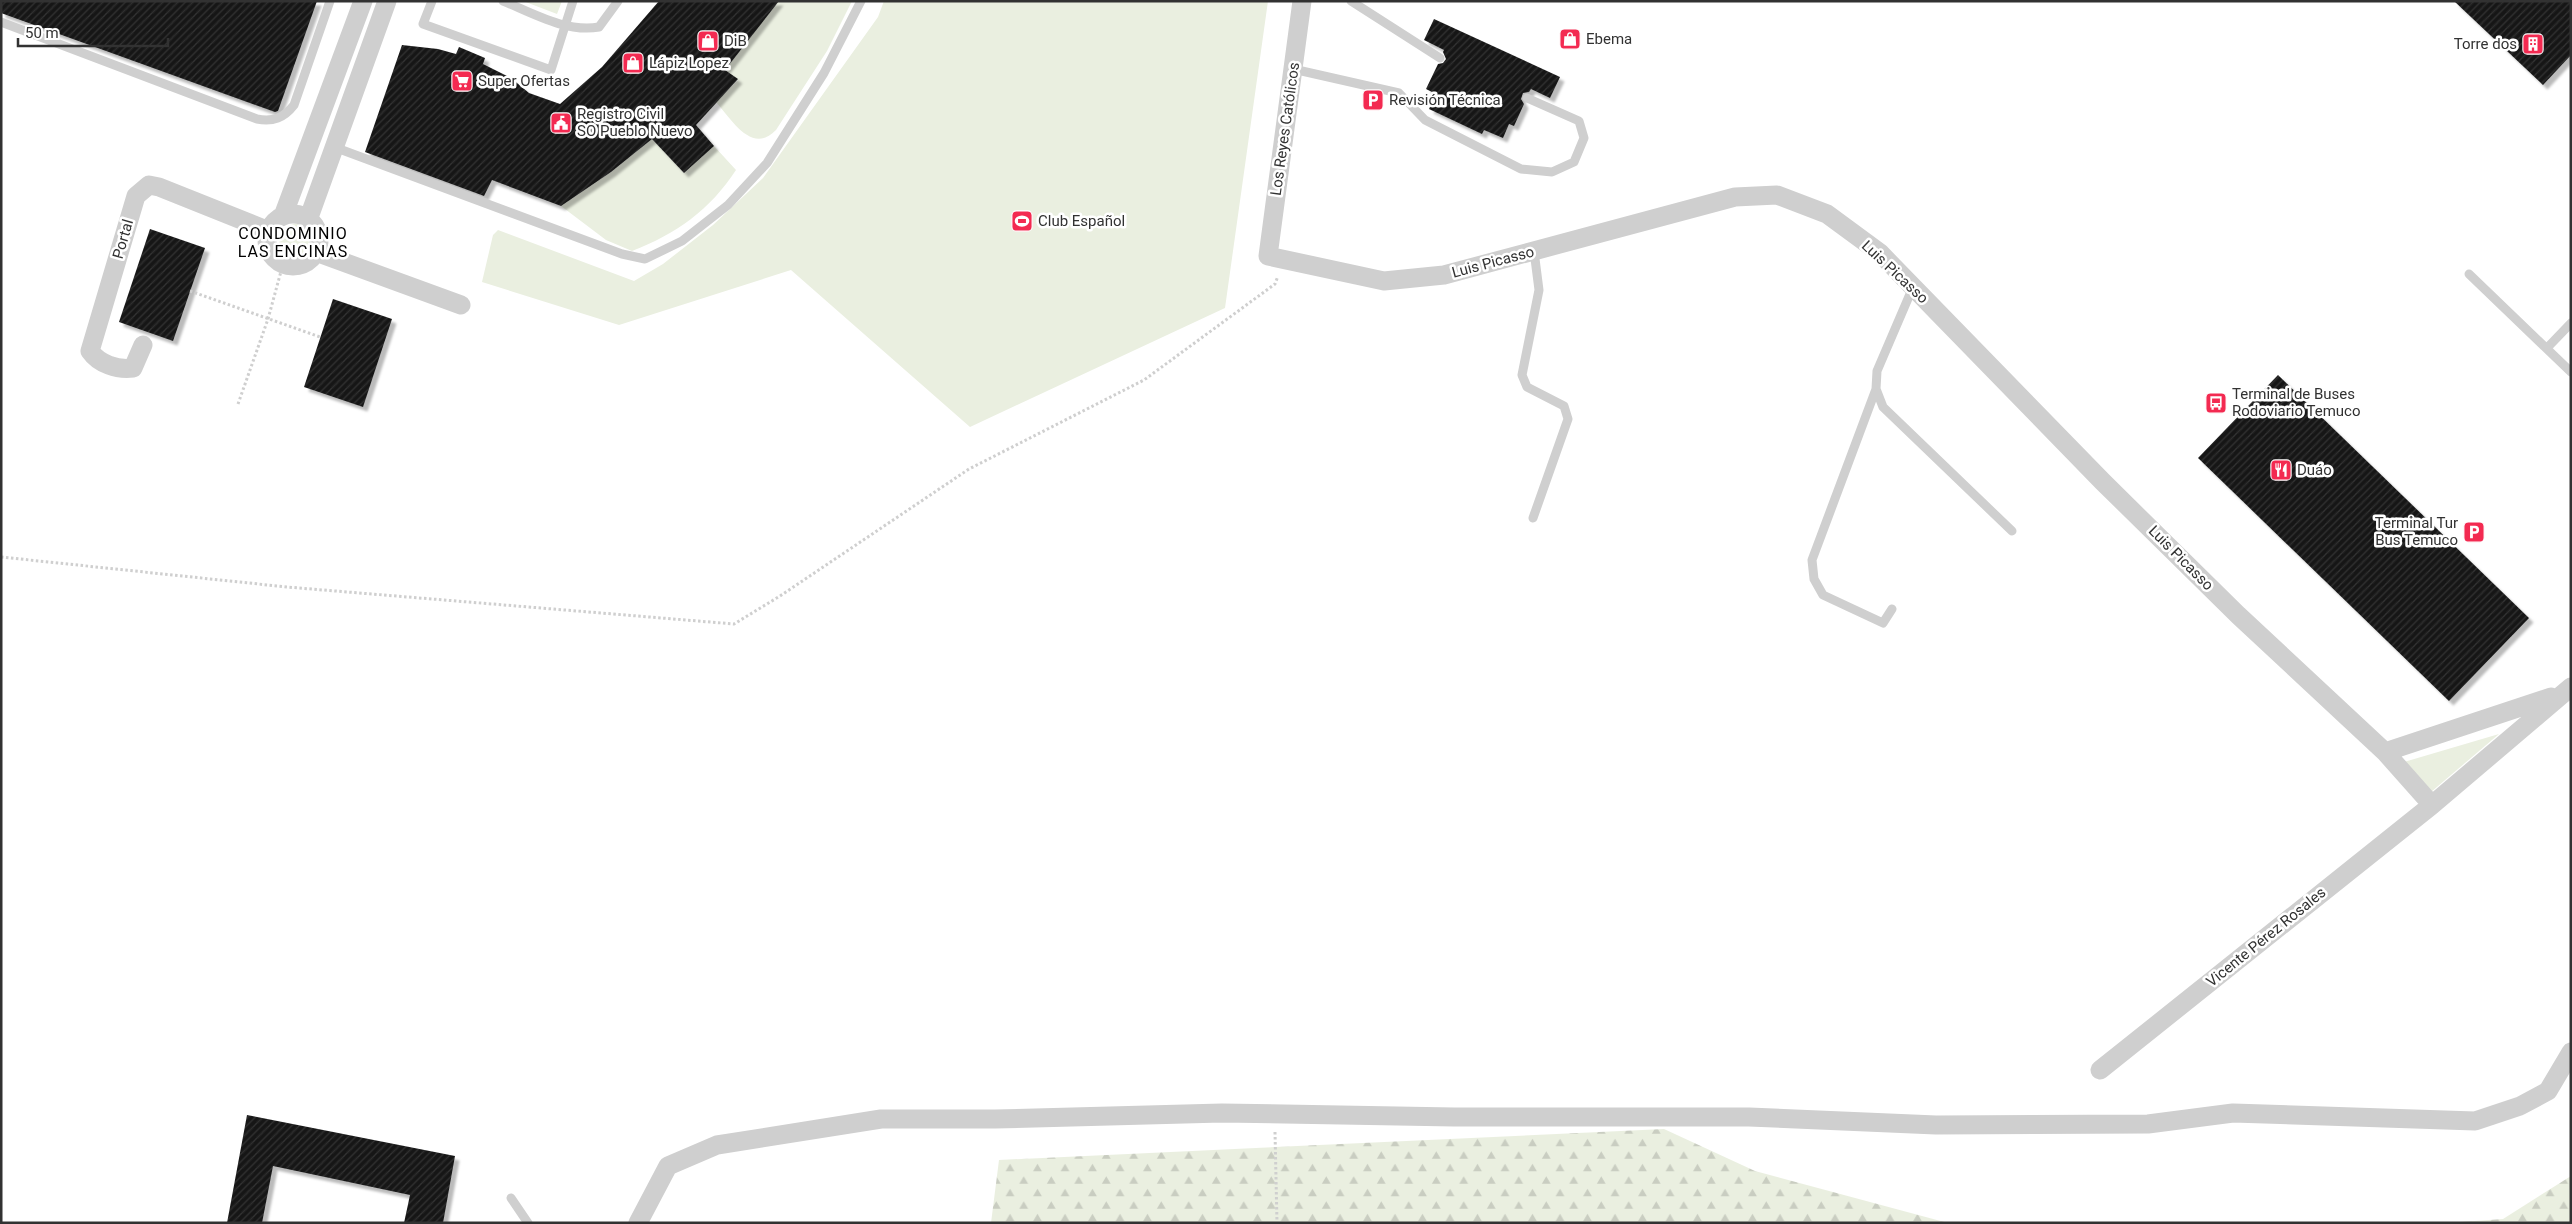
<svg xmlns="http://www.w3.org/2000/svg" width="2572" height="1224" font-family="Roboto,sans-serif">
<defs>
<pattern id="forest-firs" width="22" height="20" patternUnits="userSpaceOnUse" patternTransform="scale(1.25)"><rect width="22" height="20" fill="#eaefe0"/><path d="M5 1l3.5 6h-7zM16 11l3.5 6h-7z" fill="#c9cdc1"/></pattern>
<pattern id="building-hatch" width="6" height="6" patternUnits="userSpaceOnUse" patternTransform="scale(1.25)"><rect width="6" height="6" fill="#191919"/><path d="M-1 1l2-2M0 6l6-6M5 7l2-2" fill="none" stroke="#323232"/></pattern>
<filter id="shadow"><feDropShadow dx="4.5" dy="4.5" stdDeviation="1" flood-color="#0004"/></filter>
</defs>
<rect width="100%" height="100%" fill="#fff"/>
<path fill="#eaefe0" d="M523 1H562L557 14Z
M778 1H852L827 51 776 130C752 155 732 120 716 102L738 80 725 70Z
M884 1H1268L1225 308 970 427 791 270 619 325 482 282 493 235 498 230 634 281 663 264 713 225 763 178 878 17Z
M652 139 684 173 714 146 736 170C710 210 676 234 632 251L606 240 561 206 611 172Z
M279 241a17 17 0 1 1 34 0a17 17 0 1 1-34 0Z
M2499 734 2431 792 2404 762Z"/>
<path fill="url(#forest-firs)" d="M1664 1129 1755 1171 1948 1223H991L999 1160Z
M2571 1176V1223H2447L2503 1219Z"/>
<path fill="url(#building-hatch)" filter="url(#shadow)" d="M1 1H317L278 111 275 112 1 13Z
M659 1H779L725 70 738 79 696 125 714 146 684 173 652 139 611 172 561 206 492 180 484 196 365 152 402 45 438 49 456 54 459 47 485 58 483 64 511 78 529 93 560 104 602 67Z
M2454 1H2571V55L2543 85Z
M1434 19 1560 77 1550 98 1531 89 1529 92 1523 93 1521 99 1524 104 1514 126 1509 124 1503 138 1484 130 1482 134 1429 109 1436 94 1426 89 1438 64 1443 63 1446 59 1443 52 1444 50 1424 40Z
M150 229 205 248 173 341 119 322Z
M333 299 392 319 363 407 304 387Z
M2278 375 2529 618 2449 701 2198 458Z
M247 1115 455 1156 443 1223H404L410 1195 273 1166 262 1223H227Z"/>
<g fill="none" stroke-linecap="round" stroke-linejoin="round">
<path stroke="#cfcfcf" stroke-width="3" stroke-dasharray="2.5 2.5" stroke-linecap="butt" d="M190 291 320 337
M238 404 268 319 283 264
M1 557 287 587 734 624 780 596 969 469 1144 380 1275 284 1278 276
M1275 1132 1277 1223"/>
<path stroke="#cfcfcf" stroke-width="9" d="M432 1 423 24 551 70 573 1
M503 1C532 13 567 33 599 27L618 1
M1351 1 1440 58
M1 22 257 119C273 122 284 118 294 105L330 1
M1293 69 1399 93 1425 120 1521 169 1552 172 1574 162 1584 138 1579 121 1527 98
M334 147 622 254 645 259 682 241 728 205 767 163 824 73 861 1
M2469 274 2571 372
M1913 287 1877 371 1876 389 1883 407 2012 531
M2547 348 2571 323
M1876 389 1812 560 1814 579 1823 595 1883 623 1892 609
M1533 518 1568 419 1564 406 1527 387 1522 375 1539 290 1534 251
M511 1198 528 1223"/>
<path stroke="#cfcfcf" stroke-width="19" d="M1302 1 1268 256 1384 281 1444 275 1735 197 1777 195 1827 214 1880 253 2103 482 2238 615 2385 752 2432 805
M267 240a26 26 0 1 1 52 0a26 26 0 1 1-52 0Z
M283 216 363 1
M308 220 387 1
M316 252 461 305
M143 345 133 368C117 370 99 364 90 351L136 196 149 185 159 187 269 231
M2385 752 2551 697
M2100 1070 2432 805 2571 687
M638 1223 668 1166 717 1145 881 1119H995L1222 1113 1454 1117H1749L1936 1125 2148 1124 2233 1113 2475 1121 2520 1106 2548 1091 2571 1052"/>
</g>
<defs>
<g id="shop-square" transform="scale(1.125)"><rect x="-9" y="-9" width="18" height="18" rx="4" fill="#f32a51" stroke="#fff"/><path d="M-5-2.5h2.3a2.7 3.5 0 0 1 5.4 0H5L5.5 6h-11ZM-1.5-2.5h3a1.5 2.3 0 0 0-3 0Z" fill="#fff"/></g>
<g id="building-square" transform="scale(1.125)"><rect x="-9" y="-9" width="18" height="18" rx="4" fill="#f32a51" stroke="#fff"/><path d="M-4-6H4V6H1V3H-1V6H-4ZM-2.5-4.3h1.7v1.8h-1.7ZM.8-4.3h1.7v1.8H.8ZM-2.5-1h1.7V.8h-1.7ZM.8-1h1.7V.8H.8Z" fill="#fff"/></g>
<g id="supermarket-square" transform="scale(1.125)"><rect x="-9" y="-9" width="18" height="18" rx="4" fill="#f32a51" stroke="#fff"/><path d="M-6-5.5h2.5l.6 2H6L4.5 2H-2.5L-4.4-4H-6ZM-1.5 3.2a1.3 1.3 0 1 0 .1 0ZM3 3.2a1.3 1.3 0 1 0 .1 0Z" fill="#fff"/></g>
<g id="parking-square" transform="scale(1.125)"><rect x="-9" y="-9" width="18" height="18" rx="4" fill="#f32a51" stroke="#fff"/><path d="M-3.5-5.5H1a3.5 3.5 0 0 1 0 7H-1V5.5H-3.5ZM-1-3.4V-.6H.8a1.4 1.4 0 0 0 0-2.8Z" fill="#fff"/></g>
<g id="civic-square" transform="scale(1.125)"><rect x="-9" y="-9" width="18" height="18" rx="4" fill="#f32a51" stroke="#fff"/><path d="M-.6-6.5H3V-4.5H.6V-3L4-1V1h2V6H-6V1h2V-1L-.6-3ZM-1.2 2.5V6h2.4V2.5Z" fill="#fff"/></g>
<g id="stadium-square" transform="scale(1.125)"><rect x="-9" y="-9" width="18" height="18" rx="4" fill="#f32a51" stroke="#fff"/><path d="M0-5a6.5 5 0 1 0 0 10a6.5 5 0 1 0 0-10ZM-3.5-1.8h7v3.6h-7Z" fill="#fff"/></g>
<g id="bus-square" transform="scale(1.125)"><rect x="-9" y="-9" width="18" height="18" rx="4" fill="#f32a51" stroke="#fff"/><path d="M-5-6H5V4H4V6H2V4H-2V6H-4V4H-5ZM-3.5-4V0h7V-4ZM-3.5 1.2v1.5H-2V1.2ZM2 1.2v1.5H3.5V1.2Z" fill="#fff"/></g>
<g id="restaurant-square" transform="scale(1.125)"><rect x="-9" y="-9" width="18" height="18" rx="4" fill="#f32a51" stroke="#fff"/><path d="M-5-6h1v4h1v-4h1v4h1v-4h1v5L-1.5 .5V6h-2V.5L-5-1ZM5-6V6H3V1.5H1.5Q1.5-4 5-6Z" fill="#fff"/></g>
</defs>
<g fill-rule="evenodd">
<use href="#shop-square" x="1570" y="39"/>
<use href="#shop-square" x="708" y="41"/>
<use href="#building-square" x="2533" y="44"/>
<use href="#shop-square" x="633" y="63"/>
<use href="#supermarket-square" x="462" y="81"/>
<use href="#parking-square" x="1373" y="100"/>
<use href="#civic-square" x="561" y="123"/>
<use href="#stadium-square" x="1022" y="221"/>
<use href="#bus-square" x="2216" y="403"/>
<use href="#restaurant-square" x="2281" y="470"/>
<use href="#parking-square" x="2474" y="532"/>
</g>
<g text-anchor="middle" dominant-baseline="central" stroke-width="5" stroke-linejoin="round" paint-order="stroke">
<g font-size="15" fill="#323232" stroke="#fff" text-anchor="start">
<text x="1586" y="39">Ebema</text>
<text x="724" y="41">DiB</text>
<text x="2517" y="44" text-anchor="end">Torre dos</text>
<text x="649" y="63">Lápiz Lopez</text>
<text x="478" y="81">Super Ofertas</text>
<text x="1389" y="100">Revisión Técnica</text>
<text x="577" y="114">Registro Civil<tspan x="577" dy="17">SO Pueblo Nuevo</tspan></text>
<text x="1038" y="221">Club Español</text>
<text x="2232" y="394">Terminal de Buses<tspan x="2232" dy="17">Rodoviario Temuco</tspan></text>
<text x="2297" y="470">Duáo</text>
<text x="2458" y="523" text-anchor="end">Terminal Tur<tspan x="2458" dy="17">Bus Temuco</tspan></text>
</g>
<g font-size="15" fill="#323232" stroke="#fff">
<text transform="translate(1285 129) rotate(-82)">Los Reyes Católicos</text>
<text transform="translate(123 239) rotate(-74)">Portal</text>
<text transform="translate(1493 262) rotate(-15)">Luis Picasso</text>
<text transform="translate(1895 272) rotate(43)">Luis Picasso</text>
<text transform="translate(2181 558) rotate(45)">Luis Picasso</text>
<text transform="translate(2266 937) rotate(-39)">Vicente Pérez Rosales</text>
</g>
<g font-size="16" letter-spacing="1" fill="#000" stroke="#fff">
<text x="293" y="233">CONDOMINIO<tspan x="293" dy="18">LAS ENCINAS</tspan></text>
</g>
</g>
<rect width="2572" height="1224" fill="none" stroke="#323232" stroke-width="5"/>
<path d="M18 38v8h150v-8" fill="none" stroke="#323232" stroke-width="2.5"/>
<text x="25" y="38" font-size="15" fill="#323232" stroke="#ffffff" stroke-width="4" paint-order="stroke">50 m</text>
</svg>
